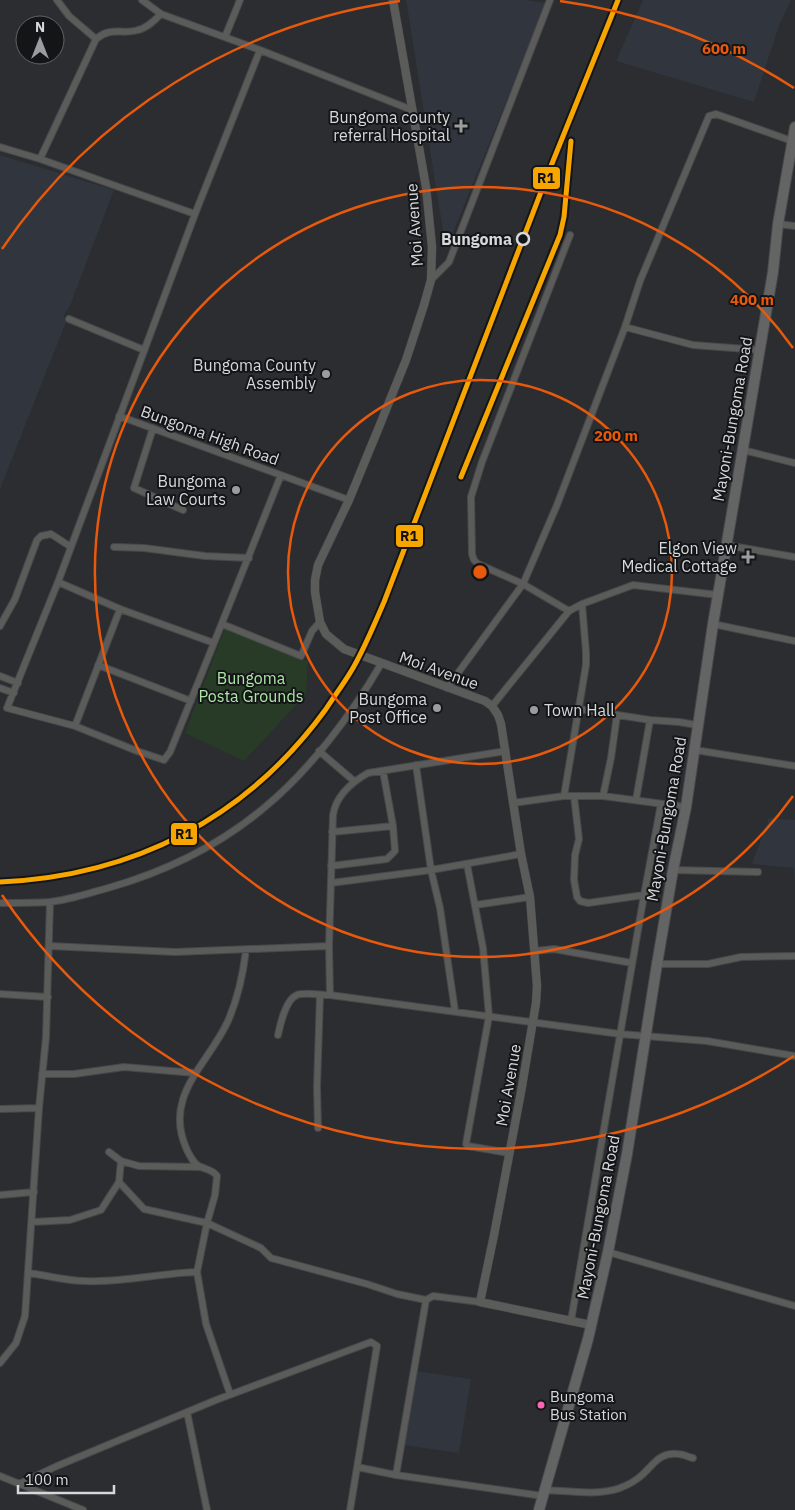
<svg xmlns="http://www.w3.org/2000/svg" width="795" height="1510" font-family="'IBM Plex Sans',sans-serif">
<rect width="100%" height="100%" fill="#2b2d30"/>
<path fill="#30353e" d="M406 0H525L546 3 446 250Z
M643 0H791L779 26 754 102 616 61Z
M0 155 114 190 70 306 64 315 66 322 0 489Z
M769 818 795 820V889L794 868 752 864Z
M415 1371 471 1379 459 1453 403 1445Z"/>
<path fill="#283b27" d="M225 628 308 661 306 694 244 761 185 733Z"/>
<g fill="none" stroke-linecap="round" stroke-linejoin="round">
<g stroke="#47484b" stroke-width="8">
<path id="minor" d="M57 0 69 16 96 39
M142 0 161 14 260 50 412 110
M225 37 240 0
M260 50 195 214 58 582 120 609 214 643 281 475
M0 147 40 159 195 214
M40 159 96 39C111 26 122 35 138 30 147 28 155 20 161 14
M778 224 795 226
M431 280 449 262 550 0
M69 319 144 350
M625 327 693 345 759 350
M119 416 349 500
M153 428 134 488 183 510
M743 450 795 463
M726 545 795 557
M114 547 144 548 205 556 249 558
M58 582 7 708 75 726 120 609
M569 611 523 584 478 564 474 560 472 554 471 497 482 462 570 235
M222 624 301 656 312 631 320 622
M713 624 795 641
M0 626 15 599 37 540 41 536 51 534 71 547
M98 665 191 701
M0 676 18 683
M0 688 14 693
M447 688 523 584 557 505 625 327 640 281 709 116 716 114 792 141
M492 706 569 611 582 604 633 585 718 595
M579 709 650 720 679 722 697 725
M75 726 137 751 164 760 170 752 214 643
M695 750 795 766
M319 751 354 781
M416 765 431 870 440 908 455 1011
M564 796 586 665V652L582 604
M574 796 579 839 575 855 574 880 577 897 580 901 588 903 644 895
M603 796 611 758 617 715
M636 800 650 720
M513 803 564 796H603L686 807
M332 832 393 826
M467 864 483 948 489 1016 466 1144 468 1146 509 1153
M331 866 387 859 395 851 393 826 383 771
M673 870 758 872
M331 883 431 870 521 854
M0 903C16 903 33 903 49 902 69 900 89 893 108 888 164 872 220 845 265 807 310 770 352 714 381 664
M475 905 530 897
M50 946 175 952 329 946
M535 951 554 949 632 963
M657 964H708L741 957 795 956
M0 994 48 997
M330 995 329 946 333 815C336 796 352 782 368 773L506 751
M278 1035C280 1025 286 999 297 995 304 992 321 995 330 995L620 1034 707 1041 795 1056
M42 1074H74L124 1067 195 1073
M0 1109 39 1108
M318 1128 317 1087 320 995
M109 1152 121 1161 139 1166 199 1167
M121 1161 119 1182 144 1209 207 1223 261 1248 271 1258 367 1284 397 1294 426 1300 433 1296 480 1302
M0 1195 34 1192
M32 1222 70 1220 101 1210 119 1182
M608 1252 795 1306
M28 1273C46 1275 66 1281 85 1281 123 1283 160 1273 197 1272
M571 1321 644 895 661 804
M0 1363 16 1343 25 1316 39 1108 46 1037 50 902
M230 1394 206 1324 197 1272 207 1223 215 1195 217 1176C213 1170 208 1170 201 1167 194 1165 190 1156 187 1150 162 1096 208 1065 228 1021 238 998 243 975 246 950
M187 1412 207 1510
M357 1467 396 1475 543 1496
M396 1475 426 1300
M0 1476 83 1510
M19 1484 57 1466 216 1400 371 1342 377 1346 350 1510
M546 1490C569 1491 598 1496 620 1488 625 1486 632 1483 637 1479 651 1470 657 1451 678 1454 683 1454 688 1457 693 1458"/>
</g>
<g stroke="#47484b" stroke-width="9">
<path id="tertiary" d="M393 0 426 187 432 247 431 280 424 305 406 360 379 427 349 500 318 565 315 580V592L320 622 326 634 344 649 485 701 492 706 498 715 501 724 521 854 530 897 537 986 536 1003 521 1092 494 1235 480 1302 591 1325"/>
</g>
<g stroke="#47484b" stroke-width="12">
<path id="primary" d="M539 1510 588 1339 608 1252 627 1154 657 964 673 870 686 807 713 624 773 272 778 224 795 127"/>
</g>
<use href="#minor" stroke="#5b5b5a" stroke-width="6"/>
<use href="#tertiary" stroke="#5b5b5a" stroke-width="8"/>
<use href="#primary" stroke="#636463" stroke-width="10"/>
<g stroke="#141517" stroke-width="9">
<path id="rail-1" d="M461 477 560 235 564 217 571 141
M0 882C134 876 247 818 326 709 335 695 345 682 353 668 365 647 374 625 384 602L549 171 618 0"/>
</g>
<use href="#rail-1" stroke="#f7a600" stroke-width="5"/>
</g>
<g fill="none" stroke="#e8590c" stroke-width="2.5">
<circle cx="480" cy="572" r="192"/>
<path d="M793 796A385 385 0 1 1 793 348"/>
<path d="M794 1056A577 577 0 0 1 2 895M2 249A577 577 0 0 1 400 1M560 1A577 577 0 0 1 794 88"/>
</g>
<g fill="#9a9c9f" stroke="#141517" stroke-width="2">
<path d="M458.5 118.5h5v5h5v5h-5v5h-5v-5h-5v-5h5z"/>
<circle cx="326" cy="374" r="5"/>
<circle cx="236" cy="490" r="5"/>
<path d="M745.5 549.5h5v5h5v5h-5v5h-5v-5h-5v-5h5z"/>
<circle cx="437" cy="708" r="5"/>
<circle cx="534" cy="710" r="5"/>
</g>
<circle fill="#141517" stroke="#d6d8db" stroke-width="2.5" cx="523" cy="239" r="6"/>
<circle fill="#fa66b7" stroke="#141517" stroke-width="2" cx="541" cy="1405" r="4.5"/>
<g text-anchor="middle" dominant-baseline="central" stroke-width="4" stroke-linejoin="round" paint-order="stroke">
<g font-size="15" fill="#d6d8db" stroke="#141517" text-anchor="start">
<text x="550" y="1396">Bungoma<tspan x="550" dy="18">Bus Station</tspan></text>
</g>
<g font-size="16" fill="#d6d8db" stroke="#141517" text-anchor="end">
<text x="450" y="117">Bungoma county<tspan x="450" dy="18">referral Hospital</tspan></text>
<text x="316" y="365">Bungoma County<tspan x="316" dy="18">Assembly</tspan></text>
<text x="226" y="481">Bungoma<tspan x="226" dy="18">Law Courts</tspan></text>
<text x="737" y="548">Elgon View<tspan x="737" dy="18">Medical Cottage</tspan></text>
<text x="427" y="699">Bungoma<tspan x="427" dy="18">Post Office</tspan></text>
<text x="544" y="710" text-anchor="start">Town Hall</text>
</g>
<g font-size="16" fill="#d6d8db" stroke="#141517">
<text transform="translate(414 225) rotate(-94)">Moi Avenue</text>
<text transform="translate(732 419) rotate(-80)">Mayoni-Bungoma Road</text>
<text transform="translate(210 435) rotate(20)">Bungoma High Road</text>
<text transform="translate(439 670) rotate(20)">Moi Avenue</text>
<text transform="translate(666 819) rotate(-80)">Mayoni-Bungoma Road</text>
<text transform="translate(508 1085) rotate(-80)">Moi Avenue</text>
<text transform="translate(598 1217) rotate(-79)">Mayoni-Bungoma Road</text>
</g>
<g font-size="16" font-weight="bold" fill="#d6d8db" stroke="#141517" text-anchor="end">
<text x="512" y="239">Bungoma</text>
</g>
<g font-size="16" fill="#ace5a6" stroke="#141517">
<text x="251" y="678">Bungoma<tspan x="251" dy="18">Posta Grounds</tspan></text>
</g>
</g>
<circle cx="480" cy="572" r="8" fill="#e8590c" stroke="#141517" stroke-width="2.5"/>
<g font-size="15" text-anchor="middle" font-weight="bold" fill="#e8590c" stroke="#141517" stroke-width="4" stroke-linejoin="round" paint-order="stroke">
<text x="724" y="54">600 m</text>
<text x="752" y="305">400 m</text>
<text x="616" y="441">200 m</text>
</g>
<g stroke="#141517" stroke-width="2">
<rect x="532" y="166" width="29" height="24" rx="5" fill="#f7a600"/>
<rect x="395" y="524" width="29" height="24" rx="5" fill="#f7a600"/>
<rect x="170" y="822" width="28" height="24" rx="5" fill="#f7a600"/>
</g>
<g font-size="14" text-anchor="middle" font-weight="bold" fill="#111">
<text x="546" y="183">R1</text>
<text x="409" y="541">R1</text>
<text x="184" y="839">R1</text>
</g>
<g transform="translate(40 40)"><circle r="24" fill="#141517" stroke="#626365"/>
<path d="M0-4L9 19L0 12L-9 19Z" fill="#9a9c9f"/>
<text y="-8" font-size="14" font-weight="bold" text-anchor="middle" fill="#d6d8db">N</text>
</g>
<path d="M18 1485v8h96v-8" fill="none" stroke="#d6d8db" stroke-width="2.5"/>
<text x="25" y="1485" font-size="15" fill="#d6d8db" stroke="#141517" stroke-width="4" paint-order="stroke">100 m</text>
</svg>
